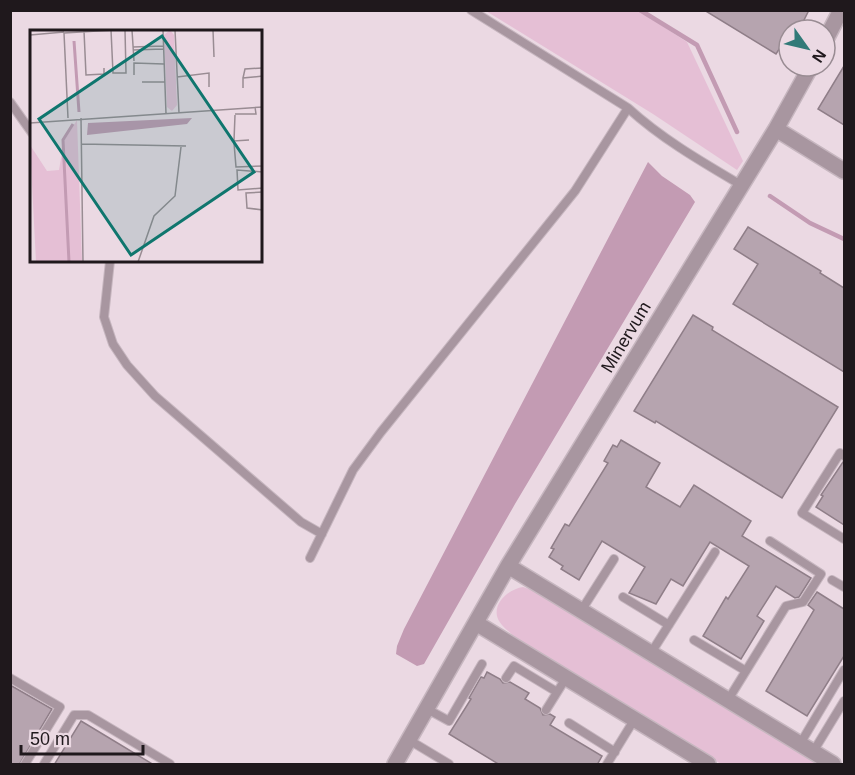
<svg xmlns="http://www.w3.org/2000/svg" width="855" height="775" font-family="Arial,sans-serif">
<rect width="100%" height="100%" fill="#ebd9e3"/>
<path fill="#e5bfd5" d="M486 11H639L687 42 743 161 737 170 653 114Z
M523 587 535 591 818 764H721L516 638C510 632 499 625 497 616 494 601 510 589 523 587Z"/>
<path fill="#c39bb3" d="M648 162 662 176 690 195 695 202 515 504 424 664 417 666 396 654 397 646 404 629Z"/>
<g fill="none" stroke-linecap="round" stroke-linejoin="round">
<path stroke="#c39bb3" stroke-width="4.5" d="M640 10 697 45 737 132
M770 196 810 223 844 239"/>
</g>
<path fill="#b6a4af" stroke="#8f7e88" stroke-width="1.5" d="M704 10H809L799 30H789V34L776 54Z
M844 66V125L818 109Z
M748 227 821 271 820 273 844 288V372L733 304 758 264 734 249Z
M693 315 713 327 712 330 838 407 782 498 656 421 655 423 634 411Z
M621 440 660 463 646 487 680 507 694 485 751 521 742 536 811 578 799 597 795 598 776 586 757 616 764 621 741 659 703 636 726 597 728 599 749 566 710 542 683 586 671 579 656 604 629 593 645 567 602 541 579 580 561 569 563 566 549 557 554 549 551 548 565 524 569 526 608 463 604 461 613 445 617 447Z
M843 462H844V525L816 507 823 496 821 495Z
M817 592 844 609V656L807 716 766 691 814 610 808 605Z
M487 672 500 679 503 683 510 682 529 693 525 699 540 708 543 715 550 714 555 717 550 725 602 756 597 765H500L449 734 471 699 469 698 481 677 484 678Z
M10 685 52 709 19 765H10Z
M81 721 154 765H54Z"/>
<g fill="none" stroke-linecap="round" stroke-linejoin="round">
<g stroke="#c6b6bf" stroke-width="10">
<path id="service" d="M471 10 628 108C662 139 702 162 741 185
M10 102 32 133
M110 261 104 317 113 344 127 365 155 396 301 522 322 534
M844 456 840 453 802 513 844 539
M310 558 353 470 381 432 575 191 628 108
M832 580 844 587
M623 597 669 625
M581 611 614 559
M694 640 746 671
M651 653 715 552
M10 678 60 707 25 764
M506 678 514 666 557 692
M728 700 786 606 803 602 821 574 770 541
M427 709 449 721 482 664
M546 710 566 678
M569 723 615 752
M409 740 449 764
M800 744 844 670
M813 752 844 701
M44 764 74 715H88L170 764
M607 764 634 720"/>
</g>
<g stroke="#c6b6bf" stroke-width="18">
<path id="minor" d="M825 41 841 10
M776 129 844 171
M508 566 833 764
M476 623 708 764
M395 764 508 566 776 129 811 66"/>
</g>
<use href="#service" stroke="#a896a0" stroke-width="8"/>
<use href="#minor" stroke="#a896a0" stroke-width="15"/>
</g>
<g text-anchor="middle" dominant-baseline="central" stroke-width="4.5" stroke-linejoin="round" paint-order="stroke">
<g font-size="18" fill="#1f181c" stroke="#ebd9e3">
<text transform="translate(626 337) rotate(-59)">Minervum</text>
</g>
</g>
<g transform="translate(30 30)">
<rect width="232" height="232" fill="#ebd9e3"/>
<path d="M140 0 144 5 147 75 142 81 137 77 134 5ZM47 90 52 231 6 232 0 115 17 141 29 140 34 111Z" fill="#e5bfd5"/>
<path d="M162 88 157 94 57 105 58 93Z" fill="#c39bb3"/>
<path fill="none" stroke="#c39bb3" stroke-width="3" d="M44 11 49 82M39 232 33 110 43 94"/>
<path fill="none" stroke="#998c93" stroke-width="1.5" d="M81 0 83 43H96L95 0M102 0 104 31M133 0 136 84M145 0 149 83M183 0 184 27M54 1 56 45 74 44V38M0 5 34 2M103 17 133 16M103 20 133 19M0 24V45M104 45V33L134 34M147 47 179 43V57M213 48 215 39 232 38M112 52H135M213 58V48L233 46M205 84H226L225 77M205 85 204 111 219 110M38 88 34 3 84 0M51 88 53 232M0 93 233 77M204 113 206 137 233 136M51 114 156 116M233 142 207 140 208 160 233 158M233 162 216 163 217 178 233 180M108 232 124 186 145 166 151 117"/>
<path fill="#0f766e" fill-opacity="0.15" stroke="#0f766e" stroke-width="3" d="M132 6 224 142 101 225 9 89Z"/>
<rect width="232" height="232" fill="none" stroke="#1f181c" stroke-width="3"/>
</g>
<rect width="855" height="775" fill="none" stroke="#1f181c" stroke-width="24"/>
<g transform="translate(807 48) rotate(124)"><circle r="28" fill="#ebd9e3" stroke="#998c93" stroke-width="1.5"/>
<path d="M0-4.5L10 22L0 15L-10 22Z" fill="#317a78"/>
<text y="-9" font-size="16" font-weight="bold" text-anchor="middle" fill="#1f181c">N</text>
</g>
<path d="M21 745v9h122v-9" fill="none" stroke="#1f181c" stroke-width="3"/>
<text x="30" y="745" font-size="18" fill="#1f181c" stroke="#ebd9e3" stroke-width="4.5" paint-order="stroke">50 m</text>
</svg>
